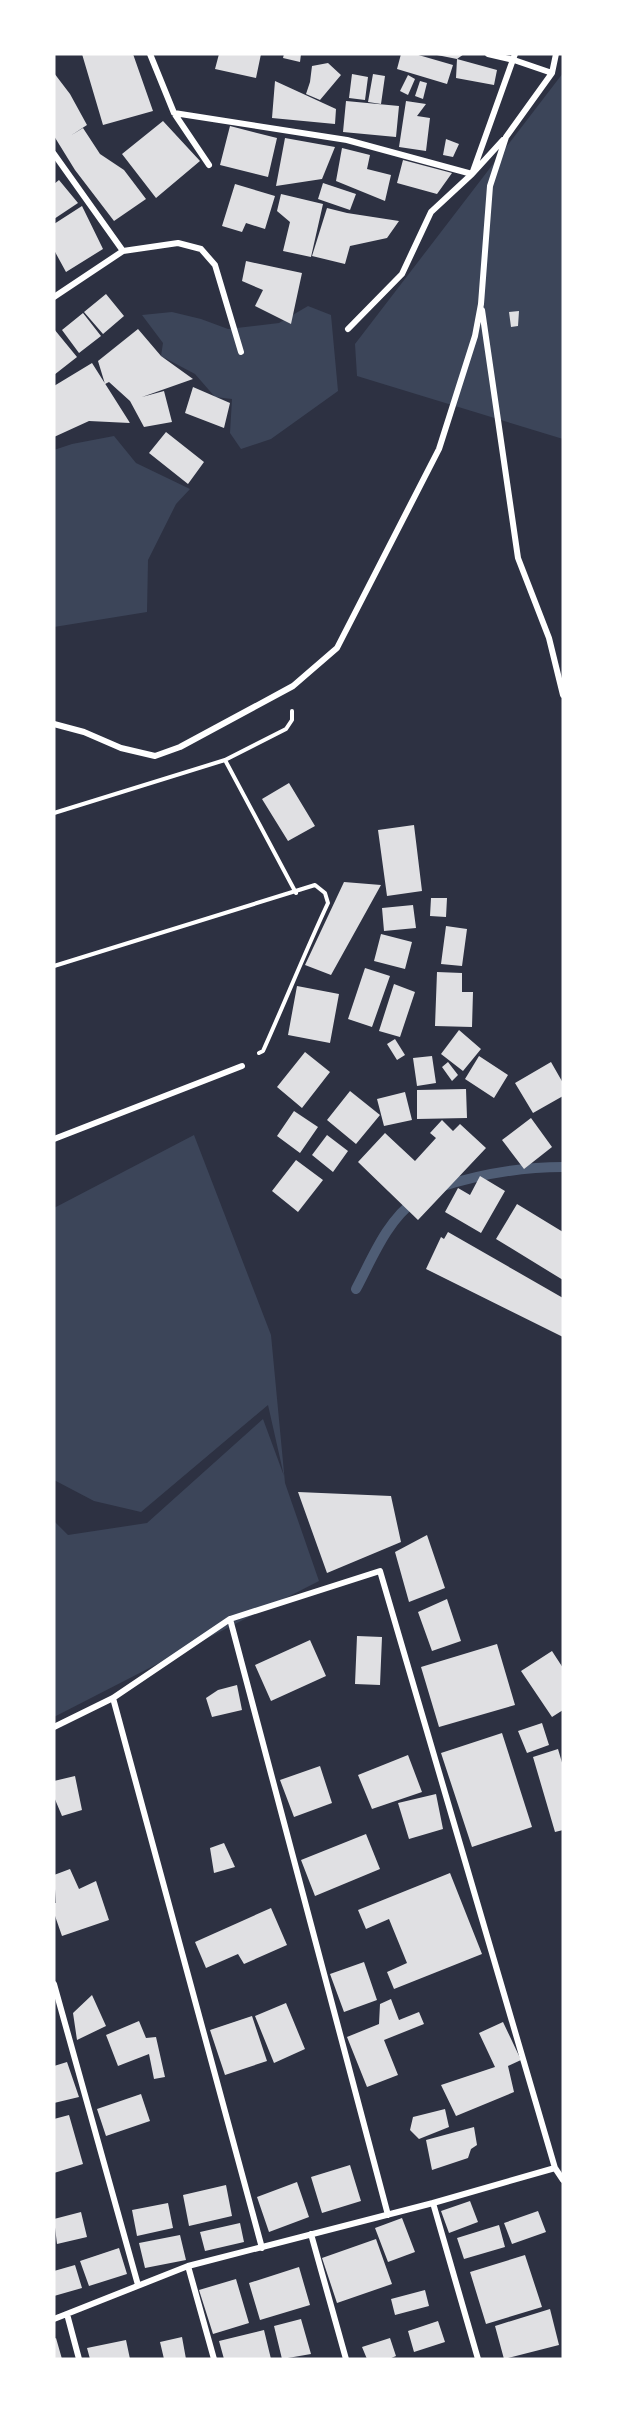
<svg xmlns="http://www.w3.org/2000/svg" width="617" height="2413" font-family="Karla,sans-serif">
<rect width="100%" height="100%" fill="#2d3142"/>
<path fill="#3c4559" d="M563 73V439L357 376 355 344Z
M308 306 331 315 338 391 271 439 241 449 230 433 232 399 215 397 195 374 161 356 163 343 142 315 172 312 201 319 228 329 279 323Z
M114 436 136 463 190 489 176 504 148 560 147 612 54 627V450L72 444Z
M194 1135 271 1335 285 1483 319 1581 54 1717V1521L68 1535 147 1523 263 1419 284 1476 268 1405 141 1512 94 1501 54 1480V1208Z"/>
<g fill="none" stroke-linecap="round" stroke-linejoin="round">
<path stroke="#4f5d75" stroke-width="10" d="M440 1187C481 1174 520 1167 563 1167
M356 1289C372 1259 387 1220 416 1200"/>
</g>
<path fill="#e0e0e3" d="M82 54H133L153 111 103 125Z
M219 54H261L256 78 215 69Z
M284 54H301L300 62 283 58Z
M401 54H415L453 65 447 84 397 69Z
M432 54H464L457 59Z
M457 59 497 70 494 85 456 78Z
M328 63 341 75 320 100 306 94 310 82 312 66Z
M54 73 70 94 87 125 70 136 83 128 100 154 124 170 146 199 114 221 75 170 54 136Z
M352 74 368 77 365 100 349 98Z
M373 74 385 76 381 104 368 102Z
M408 75 415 79 408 95 400 91Z
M275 81 336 109 335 124 272 118Z
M420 81 427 83 423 99 415 96Z
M346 101 399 106 396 137 343 132Z
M406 101 426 104 417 116 430 118 426 151 399 147Z
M163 121 200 161 156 198 122 154Z
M230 126 277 138 268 177 220 165Z
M285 138 335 147 322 179 276 186Z
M446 139 459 144 453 157 443 155Z
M342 148 370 155 367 169 391 175 385 201 336 181Z
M403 160 452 173 437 194 397 183Z
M59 180 78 203 54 219V184Z
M323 183 356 194 350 210 318 199Z
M235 184 275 196 265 229 246 223 242 232 222 226Z
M281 194 323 204 311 257 283 251 290 222 277 211Z
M82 206 103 249 66 272 54 250V224Z
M327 208 347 213 399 221 387 238 350 246 345 264 312 256Z
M246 261 302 273 291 324 255 306 263 290 242 281Z
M106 294 124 316 103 334 84 312Z
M519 311 518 326 511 327 509 312Z
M83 313 101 336 79 353 62 330Z
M54 329 77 357 54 375Z
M138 329 161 356 193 379 142 397 164 391 172 422 144 427 130 401 109 382 105 384 98 361Z
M92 363 130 423 89 421 54 437V386Z
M193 387 230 403 224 428 185 413Z
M166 432 204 462 188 484 149 453Z
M289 783 315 826 288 841 262 799Z
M414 825 422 891 387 896 378 830Z
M344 882 381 885 331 975 305 965Z
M431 898H447L446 917 430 916Z
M413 905 416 928 384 931 382 908Z
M446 926 467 929 462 966 441 964Z
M381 934 412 942 405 969 374 961Z
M365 968 390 976 372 1027 348 1019Z
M437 972 462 973V992H473L472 1027 435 1026Z
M394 984 415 992 400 1037 379 1031Z
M297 986 339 994 330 1043 288 1035Z
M459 1030 481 1049 463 1071 441 1054Z
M395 1039 405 1055 397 1060 387 1044Z
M305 1052 330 1072 302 1108 277 1087Z
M432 1056 436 1083 417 1086 413 1058Z
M479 1056 508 1075 494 1098 465 1079Z
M448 1062 458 1075 452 1081 442 1067Z
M551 1062 563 1083V1096L533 1113 515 1083Z
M466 1089 467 1118 417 1119V1090Z
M350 1091 380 1115 356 1144 327 1120Z
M405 1092 412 1120 384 1126 377 1099Z
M294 1111 318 1127 300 1153 277 1136Z
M531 1118 552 1147 524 1169 502 1140Z
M442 1120 453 1131 460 1124 486 1148 418 1220 358 1162 385 1133 415 1161 436 1138 430 1133Z
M327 1135 348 1151 333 1172 312 1155Z
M296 1160 323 1180 298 1212 272 1191Z
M480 1176 505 1191 481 1233 445 1212 458 1188 470 1195Z
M517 1204 563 1232V1280L496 1239Z
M448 1232 563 1298V1337L426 1269 441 1237 444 1239Z
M298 1492 391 1496 401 1542 327 1573Z
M427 1535 445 1588 409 1602 395 1552Z
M447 1599 461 1641 432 1651 418 1612Z
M357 1636 382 1637 380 1685 355 1684Z
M310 1640 326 1676 271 1701 255 1665Z
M497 1644 515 1705 439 1727 421 1667Z
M552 1651 563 1668V1710L552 1717 521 1671Z
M237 1685 242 1710 212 1717 206 1698 218 1690Z
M542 1723 549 1745 527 1753 518 1731Z
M502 1733 532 1827 472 1847 441 1753Z
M558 1749 563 1766V1830L555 1832 533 1757Z
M408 1755 422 1792 372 1809 358 1775Z
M320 1766 332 1803 294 1817 280 1780Z
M75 1776 82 1810 62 1816 54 1797V1781Z
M436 1794 443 1829 409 1839 398 1803Z
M366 1834 380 1869 315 1896 301 1860Z
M224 1843 235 1867 214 1873 210 1848Z
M70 1869 79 1889 96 1881 109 1920 62 1936 54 1913V1903H56L54 1875Z
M450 1873 482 1954 394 1989 387 1972 407 1963 389 1919 366 1929 358 1910Z
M271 1908 287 1945 244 1964 238 1954 206 1968 195 1942Z
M364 1962 377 2000 344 2012 330 1974Z
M92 1995 106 2026 77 2040 73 2013Z
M391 1999 399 2020 419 2012 424 2024 384 2040 398 2075 367 2087 347 2037 379 2024 380 2004Z
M286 2003 305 2049 274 2063 255 2016Z
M252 2016 267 2061 225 2075 210 2030Z
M139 2021 146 2038 156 2037 165 2077 154 2079 149 2054 118 2066 106 2035Z
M503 2022 521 2060 508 2066 514 2092 456 2116 441 2085 495 2067 479 2033Z
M67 2062 79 2097 54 2103V2066Z
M141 2094 150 2121 106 2136 97 2109Z
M445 2109 449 2127 419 2139 410 2130 413 2117Z
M69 2115 83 2164 54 2173V2119Z
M474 2127 477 2145 471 2149 468 2158 432 2170 426 2140Z
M350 2165 361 2201 322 2213 311 2177Z
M297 2182 309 2217 269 2232 257 2197Z
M226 2185 232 2216 189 2226 183 2195Z
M470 2201 478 2222 449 2233 441 2211Z
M168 2203 173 2228 137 2236 132 2210Z
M538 2211 546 2232 512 2244 504 2223Z
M81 2212 87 2237 57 2244 54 2219Z
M402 2218 415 2252 388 2262 375 2228Z
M240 2223 244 2242 205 2251 200 2232Z
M499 2225 505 2247 464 2259 457 2238Z
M180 2235 186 2260 145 2268 139 2243Z
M376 2239 392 2284 337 2303 322 2258Z
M119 2248 127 2274 89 2286 80 2261Z
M525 2255 542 2307 486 2324 470 2272Z
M75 2265 82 2288 54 2296V2271Z
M299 2267 310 2305 260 2320 249 2283Z
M236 2279 249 2323 213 2334 199 2290Z
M425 2290 429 2306 395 2315 391 2299Z
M550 2309 559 2345 504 2359 495 2326Z
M301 2319 311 2354 282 2359 274 2326Z
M438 2321 445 2342 414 2352 408 2331Z
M264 2330 271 2359H224L219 2341Z
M182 2337 186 2359H164L160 2342Z
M56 2338 62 2359H54V2339Z
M390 2338 396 2356 389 2359H367L362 2347Z
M126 2340 130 2359H90L87 2348Z"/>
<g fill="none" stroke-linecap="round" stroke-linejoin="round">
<path stroke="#fff" stroke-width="4" d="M225 760 296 893
M54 813 225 760 286 729 292 720V711
M54 966 315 885 325 893 328 903C305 952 285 1002 263 1051L259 1053"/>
<path stroke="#fff" stroke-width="6" d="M150 54 174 113 209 165
M488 54 514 60 552 73
M174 113 347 140 472 174 503 140
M54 154 123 251
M54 297 123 251 178 243 201 249 215 265 241 352
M482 310 518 558 549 638 563 695
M348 329 402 274 431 212 472 174 515 54
M54 724 84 732 121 748 155 756 180 747 293 686 337 648 439 449 475 336 481 304 490 186 506 137 552 73 556 54
M54 1139 242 1066
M230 1619 388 2215
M113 1698 262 2248
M54 1727 113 1698 230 1619 380 1571 555 2168 563 2180
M54 1984 138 2285
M433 2203 478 2359
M311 2234 346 2359
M188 2266 214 2359
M67 2314 79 2359
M54 2319 188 2266 433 2203 555 2168"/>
</g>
<rect width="617" height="2413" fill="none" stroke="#ffffff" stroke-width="111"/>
</svg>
